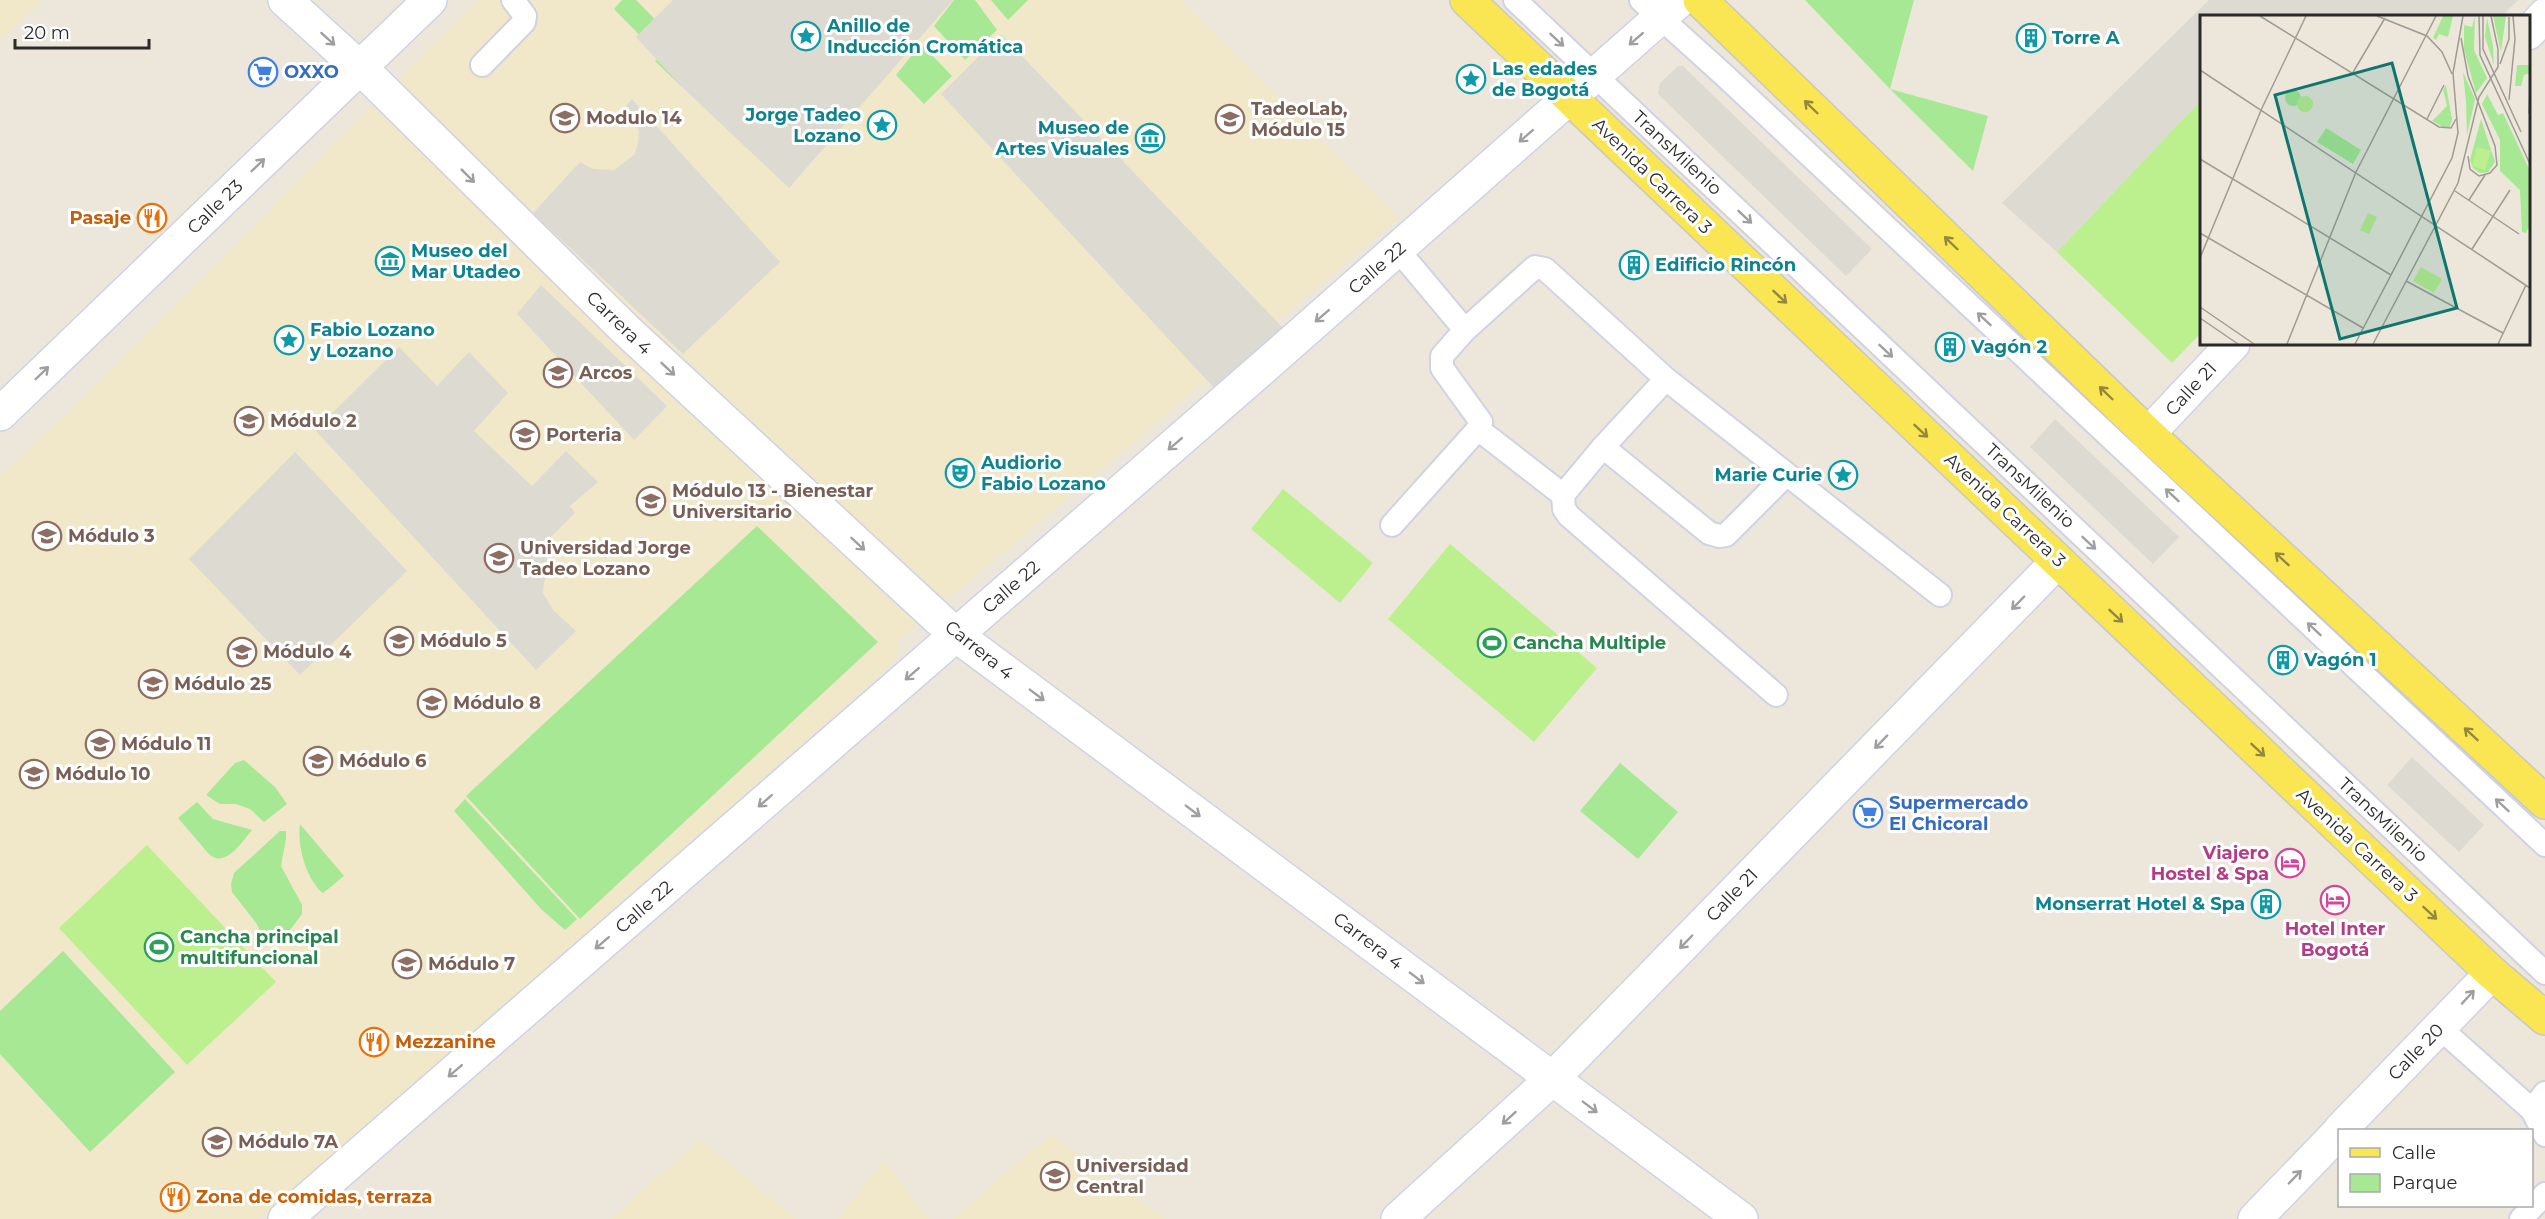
<svg xmlns="http://www.w3.org/2000/svg" width="2545" height="1219" font-family="Montserrat,sans-serif">
<rect width="100%" height="100%" fill="#ede7db"/>
<path fill="#f0e8c9" d="M0 0H43L0 41Z
M477 0H1182L1399 218 900 640 897 657 888 667 509 1006 259 1219H0V475L71 409Z
M1051 1134 1165 1219H953Z
M699 1139 796 1219H611Z
M884 1160 929 1219H838Z"/>
<path fill="#a7e894" d="M622 0H636L700 65 681 86 655 61 660 56 614 9Z
M954 0H975L997 30 965 60 934 26Z
M991 0H1028L1008 20Z
M1805 0H1914L1890 89 1988 116 1973 171 1890 89Z
M921 44 952 76 924 104 896 75Z
M757 526 878 642 580 919 466 796Z
M244 760 275 787 287 804 264 822 250 809 236 804H220L206 795 235 763Z
M1620 763 1678 812 1638 859 1580 811Z
M465 799 577 919 565 930 541 909 454 811Z
M197 802 213 819 252 830C242 842 225 869 209 854L178 818Z
M300 824 344 876 323 893C306 879 297 846 300 824Z
M280 831H286V839L281 866 302 905V914L285 937 277 942 270 941 263 936 256 923 232 892 231 884 234 873Z
M63 951 175 1072 90 1152 0 1054V1011Z"/>
<path fill="#bcf08f" d="M2201 100V333L2172 363 2057 252Z
M1283 489 1373 563 1340 603 1251 529Z
M1450 544 1597 668 1534 742 1388 619Z
M147 845 276 982 187 1065 59 928Z"/>
<path fill="#dddad2" d="M673 0H953L789 188 681 86 636 37Z
M2209 0H2518L2502 16H2202L2201 100 2057 252 2002 203Z
M1001 34 1284 329 1215 389 941 94Z
M1678 66H1683L1688 71 1872 249 1846 276 1658 94 1660 83Z
M632 99 780 262 683 354 533 213 580 162 593 169 614 170 634 155 638 144 639 132 636 120 626 106Z
M541 285 667 406 634 440 517 314Z
M399 347 437 386 469 352 508 393 474 431 532 486 566 451 598 482 570 506 575 513 539 549 551 563 544 583 543 593 553 610 576 631 536 670 315 430Z
M2055 419 2179 537 2153 564 2030 447Z
M295 452 407 571 300 675 189 559Z
M2412 757 2484 825 2459 852 2387 785Z"/>
<g fill="none" stroke-linecap="round" stroke-linejoin="round">
<g stroke="#d0d2e4" stroke-width="26">
<path id="lane" d="M1515 0 2545 973
M1641 0 1724 75 2545 845
M482 65 524 22 525 16 513 0
M1398 250 1465 330
M1666 379 1940 595
M1478 429 1563 495
M1603 447 1709 533 1719 536 1726 535 1778 483 1782 475 1780 469
M1392 525 1478 429 1481 422 1442 368V356L1465 330 1535 267 1545 269 1666 379 1603 447 1563 495 1564 509 1569 516 1776 695
M2440 1028 2532 1110 2545 1135
M2532 1110 2545 1093
M2521 1219 2545 1194"/>
</g>
<g stroke="#d0d2e4" stroke-width="36">
<path id="street" d="M2528 33 2545 15
M0 414 430 0
M2148 434 2233 344
M2340 1130 2492 973
M1398 1219 1552 1079 2058 561
M2255 1219 2340 1131"/>
</g>
<g stroke="#d0d2e4" stroke-width="36">
<path id="secondary" d="M285 0 374 81 626 330 956 635 1741 1219
M285 1219 1266 365 1680 0"/>
</g>
<g stroke="#c8c8c8" stroke-width="36">
<path id="primary" d="M1467 0 2492 973 2545 1018
M1700 0 2148 434 2545 802"/>
</g>
<use href="#lane" stroke="#fff" stroke-width="22"/>
<use href="#street" stroke="#fff" stroke-width="33"/>
<use href="#secondary" stroke="#fff" stroke-width="33"/>
<use href="#primary" stroke="#fae553" stroke-width="33"/>
</g>
<defs><path id="oneway-shaft" d="M-6 0H5M1.5-3L5.5 0L1.5 3" fill="none" stroke-width="1.6" stroke-linecap="round" stroke-linejoin="round" transform="scale(1.5)"/></defs>
<g stroke="#9f9f9f">
<use href="#oneway-shaft" transform="translate(328 39) rotate(42)"/>
<use href="#oneway-shaft" transform="translate(1636 39) rotate(139)"/>
<use href="#oneway-shaft" transform="translate(1557 40) rotate(43)"/>
<use href="#oneway-shaft" transform="translate(1526 136) rotate(139)"/>
<use href="#oneway-shaft" transform="translate(258 165) rotate(-44)"/>
<use href="#oneway-shaft" transform="translate(468 176) rotate(45)"/>
<use href="#oneway-shaft" transform="translate(1745 217) rotate(43)"/>
<use href="#oneway-shaft" transform="translate(1322 316) rotate(139)"/>
<use href="#oneway-shaft" transform="translate(1984 319) rotate(-137)"/>
<use href="#oneway-shaft" transform="translate(1886 351) rotate(43)"/>
<use href="#oneway-shaft" transform="translate(668 369) rotate(43)"/>
<use href="#oneway-shaft" transform="translate(42 373) rotate(-44)"/>
<use href="#oneway-shaft" transform="translate(1175 444) rotate(139)"/>
<use href="#oneway-shaft" transform="translate(2172 495) rotate(-137)"/>
<use href="#oneway-shaft" transform="translate(2089 543) rotate(43)"/>
<use href="#oneway-shaft" transform="translate(858 544) rotate(43)"/>
<use href="#oneway-shaft" transform="translate(2018 603) rotate(134)"/>
<use href="#oneway-shaft" transform="translate(2314 629) rotate(-137)"/>
<use href="#oneway-shaft" transform="translate(912 674) rotate(139)"/>
<use href="#oneway-shaft" transform="translate(1037 695) rotate(37)"/>
<use href="#oneway-shaft" transform="translate(1881 742) rotate(134)"/>
<use href="#oneway-shaft" transform="translate(765 801) rotate(139)"/>
<use href="#oneway-shaft" transform="translate(2502 805) rotate(-137)"/>
<use href="#oneway-shaft" transform="translate(1193 811) rotate(37)"/>
<use href="#oneway-shaft" transform="translate(1686 942) rotate(134)"/>
<use href="#oneway-shaft" transform="translate(602 943) rotate(139)"/>
<use href="#oneway-shaft" transform="translate(1417 978) rotate(37)"/>
<use href="#oneway-shaft" transform="translate(2468 997) rotate(-47)"/>
<use href="#oneway-shaft" transform="translate(455 1071) rotate(139)"/>
<use href="#oneway-shaft" transform="translate(1590 1107) rotate(37)"/>
<use href="#oneway-shaft" transform="translate(1509 1118) rotate(138)"/>
<use href="#oneway-shaft" transform="translate(2295 1177) rotate(-46)"/>
</g>
<g stroke="#92883e">
<use href="#oneway-shaft" transform="translate(1811 107) rotate(-136)"/>
<use href="#oneway-shaft" transform="translate(1951 243) rotate(-136)"/>
<use href="#oneway-shaft" transform="translate(1780 297) rotate(43)"/>
<use href="#oneway-shaft" transform="translate(2106 393) rotate(-136)"/>
<use href="#oneway-shaft" transform="translate(1921 431) rotate(43)"/>
<use href="#oneway-shaft" transform="translate(2282 559) rotate(-137)"/>
<use href="#oneway-shaft" transform="translate(2116 616) rotate(43)"/>
<use href="#oneway-shaft" transform="translate(2471 734) rotate(-137)"/>
<use href="#oneway-shaft" transform="translate(2258 750) rotate(43)"/>
<use href="#oneway-shaft" transform="translate(2430 913) rotate(43)"/>
</g>
<defs>
<g id="sight-ring" transform="scale(1.5)"><circle r="9.5" fill="#fff" stroke="#0f9aa8" stroke-width="1.5"/><path d="M0-6L1.8-2.2L6-1.7L2.9 1.2L3.7 5.4L0 3.3L-3.7 5.4L-2.9 1.2L-6-1.7L-1.8-2.2Z" fill="#0f9aa8"/></g>
<g id="building-ring" transform="scale(1.5)"><circle r="9.5" fill="#fff" stroke="#0f9aa8" stroke-width="1.5"/><path d="M-4-6H4V6H1V3H-1V6H-4ZM-2.5-4.3h1.7v1.8h-1.7ZM.8-4.3h1.7v1.8H.8ZM-2.5-1h1.7V.8h-1.7ZM.8-1h1.7V.8H.8Z" fill="#0f9aa8"/></g>
<g id="supermarket-ring" transform="scale(1.5)"><circle r="9.5" fill="#fff" stroke="#3f7fe0" stroke-width="1.5"/><path d="M-6-5.5h2.5l.6 2H6L4.5 2H-2.5L-4.4-4H-6ZM-1.5 3.2a1.3 1.3 0 1 0 .1 0ZM3 3.2a1.3 1.3 0 1 0 .1 0Z" fill="#3f7fe0"/></g>
<g id="university-ring" transform="scale(1.5)"><circle r="9.5" fill="#fff" stroke="#8d6e63" stroke-width="1.5"/><path d="M0-5L7-2L0 1L-7-2ZM-4 1L0 2.5L4 1V4Q0 6-4 4Z" fill="#8d6e63"/></g>
<g id="museum-ring" transform="scale(1.5)"><circle r="9.5" fill="#fff" stroke="#0f9aa8" stroke-width="1.5"/><path d="M0-6L6-3V-2H-6V-3ZM-5-1h2V3h-2ZM-1-1h2V3h-2ZM3-1h2V3H3ZM-6 4H6V6H-6Z" fill="#0f9aa8"/></g>
<g id="restaurant-ring" transform="scale(1.5)"><circle r="9.5" fill="#fff" stroke="#e8710a" stroke-width="1.5"/><path d="M-5-6h1v4h1v-4h1v4h1v-4h1v5L-1.5 .5V6h-2V.5L-5-1ZM5-6V6H3V1.5H1.5Q1.5-4 5-6Z" fill="#e8710a"/></g>
<g id="theatre-ring" transform="scale(1.5)"><circle r="9.5" fill="#fff" stroke="#0f9aa8" stroke-width="1.5"/><path d="M-5-5.5Q0-4 5-5.5V0Q5 5 0 6Q-5 5-5 0ZM-3.3-2.5H-1v1.5H-3.3ZM1-2.5H3.3v1.5H1ZM-2.8 1Q0 5.5 2.8 1Z" fill="#0f9aa8"/></g>
<g id="stadium-ring" transform="scale(1.5)"><circle r="9.5" fill="#fff" stroke="#2e9e5b" stroke-width="1.5"/><path d="M0-5a6.5 5 0 1 0 0 10a6.5 5 0 1 0 0-10ZM-3.5-1.8h7v3.6h-7Z" fill="#2e9e5b"/></g>
<g id="hotel-ring" transform="scale(1.5)"><circle r="9.5" fill="#fff" stroke="#d1479c" stroke-width="1.5"/><path d="M-6-4.5h1.5V1H6V5H4.5V3h-9V5H-6ZM-4 0a1.8 1.8 0 1 1 3.6 0ZM.5 0V-2.5h3Q6-2.5 6 0Z" fill="#d1479c"/></g>
</defs>
<g fill-rule="evenodd">
<use href="#sight-ring" x="806" y="36"/>
<use href="#building-ring" x="2031" y="38"/>
<use href="#supermarket-ring" x="263" y="72"/>
<use href="#sight-ring" x="1471" y="79"/>
<use href="#university-ring" x="565" y="118"/>
<use href="#university-ring" x="1230" y="119"/>
<use href="#sight-ring" x="882" y="125"/>
<use href="#museum-ring" x="1150" y="138"/>
<use href="#restaurant-ring" x="152" y="218"/>
<use href="#museum-ring" x="390" y="261"/>
<use href="#building-ring" x="1634" y="265"/>
<use href="#sight-ring" x="289" y="340"/>
<use href="#building-ring" x="1950" y="347"/>
<use href="#university-ring" x="558" y="373"/>
<use href="#university-ring" x="249" y="421"/>
<use href="#university-ring" x="525" y="435"/>
<use href="#theatre-ring" x="960" y="473"/>
<use href="#sight-ring" x="1843" y="475"/>
<use href="#university-ring" x="651" y="501"/>
<use href="#university-ring" x="47" y="536"/>
<use href="#university-ring" x="499" y="558"/>
<use href="#university-ring" x="399" y="641"/>
<use href="#stadium-ring" x="1492" y="643"/>
<use href="#university-ring" x="242" y="652"/>
<use href="#building-ring" x="2283" y="660"/>
<use href="#university-ring" x="153" y="684"/>
<use href="#university-ring" x="432" y="703"/>
<use href="#university-ring" x="100" y="744"/>
<use href="#university-ring" x="318" y="761"/>
<use href="#university-ring" x="34" y="774"/>
<use href="#supermarket-ring" x="1868" y="813"/>
<use href="#hotel-ring" x="2290" y="863"/>
<use href="#hotel-ring" x="2335" y="900"/>
<use href="#building-ring" x="2266" y="904"/>
<use href="#stadium-ring" x="159" y="947"/>
<use href="#university-ring" x="407" y="964"/>
<use href="#restaurant-ring" x="374" y="1042"/>
<use href="#university-ring" x="217" y="1142"/>
<use href="#university-ring" x="1055" y="1176"/>
<use href="#restaurant-ring" x="175" y="1197"/>
</g>
<g text-anchor="middle" dominant-baseline="central" stroke-width="6" stroke-linejoin="round" paint-order="stroke">
<g font-size="18" font-weight="bold" fill="#0d838f" stroke="#fff" text-anchor="start">
<text x="827" y="26">Anillo de<tspan x="827" dy="21">Inducción Cromática</tspan></text>
<text x="2052" y="38">Torre A</text>
<text x="1492" y="69">Las edades<tspan x="1492" dy="21">de Bogotá</tspan></text>
<text x="861" y="115" text-anchor="end">Jorge Tadeo<tspan x="861" dy="21">Lozano</tspan></text>
<text x="1129" y="128" text-anchor="end">Museo de<tspan x="1129" dy="21">Artes Visuales</tspan></text>
<text x="411" y="251">Museo del<tspan x="411" dy="21">Mar Utadeo</tspan></text>
<text x="1655" y="265">Edificio Rincón</text>
<text x="310" y="330">Fabio Lozano<tspan x="310" dy="21">y Lozano</tspan></text>
<text x="1971" y="347">Vagón 2</text>
<text x="981" y="463">Audiorio<tspan x="981" dy="21">Fabio Lozano</tspan></text>
<text x="1822" y="475" text-anchor="end">Marie Curie</text>
<text x="2304" y="660">Vagón 1</text>
<text x="2245" y="904" text-anchor="end">Monserrat Hotel &amp; Spa</text>
</g>
<g font-size="18" font-weight="bold" fill="#366cbe" stroke="#fff" text-anchor="start">
<text x="284" y="72">OXXO</text>
<text x="1889" y="803">Supermercado<tspan x="1889" dy="21">El Chicoral</tspan></text>
</g>
<g font-size="18" font-weight="bold" fill="#785e54" stroke="#fff" text-anchor="start">
<text x="1251" y="109">TadeoLab,<tspan x="1251" dy="21">Módulo 15</tspan></text>
<text x="586" y="118">Modulo 14</text>
<text x="579" y="373">Arcos</text>
<text x="270" y="421">Módulo 2</text>
<text x="546" y="435">Porteria</text>
<text x="672" y="491">Módulo 13 - Bienestar<tspan x="672" dy="21">Universitario</tspan></text>
<text x="68" y="536">Módulo 3</text>
<text x="520" y="548">Universidad Jorge<tspan x="520" dy="21">Tadeo Lozano</tspan></text>
<text x="420" y="641">Módulo 5</text>
<text x="263" y="652">Módulo 4</text>
<text x="174" y="684">Módulo 25</text>
<text x="453" y="703">Módulo 8</text>
<text x="121" y="744">Módulo 11</text>
<text x="339" y="761">Módulo 6</text>
<text x="55" y="774">Módulo 10</text>
<text x="428" y="964">Módulo 7</text>
<text x="238" y="1142">Módulo 7A</text>
<text x="1076" y="1166">Universidad<tspan x="1076" dy="21">Central</tspan></text>
</g>
<g font-size="18" fill="#2a2a2a" stroke="#fff">
<text transform="translate(1677 153) rotate(43)">TransMilenio</text>
<text transform="translate(1652 176) rotate(44)">Avenida Carrera 3</text>
<text transform="translate(215 207) rotate(-44)">Calle 23</text>
<text transform="translate(1377 268) rotate(-41)">Calle 22</text>
<text transform="translate(619 323) rotate(44)">Carrera 4</text>
<text transform="translate(2191 389) rotate(-47)">Calle 21</text>
<text transform="translate(2030 486) rotate(43)">TransMilenio</text>
<text transform="translate(2005 510) rotate(43)">Avenida Carrera 3</text>
<text transform="translate(1011 587) rotate(-41)">Calle 22</text>
<text transform="translate(979 650) rotate(39)">Carrera 4</text>
<text transform="translate(2383 820) rotate(43)">TransMilenio</text>
<text transform="translate(2357 845) rotate(43)">Avenida Carrera 3</text>
<text transform="translate(1732 895) rotate(-46)">Calle 21</text>
<text transform="translate(644 907) rotate(-41)">Calle 22</text>
<text transform="translate(1368 941) rotate(37)">Carrera 4</text>
<text transform="translate(2416 1052) rotate(-46)">Calle 20</text>
</g>
<g font-size="18" font-weight="bold" fill="#c56008" stroke="#fff" text-anchor="start">
<text x="131" y="218" text-anchor="end">Pasaje</text>
<text x="395" y="1042">Mezzanine</text>
<text x="196" y="1197">Zona de comidas, terraza</text>
</g>
<g font-size="18" font-weight="bold" fill="#27864d" stroke="#fff" text-anchor="start">
<text x="1513" y="643">Cancha Multiple</text>
<text x="180" y="937">Cancha principal<tspan x="180" dy="21">multifuncional</tspan></text>
</g>
<g font-size="18" font-weight="bold" fill="#b23c85" stroke="#fff" text-anchor="end">
<text x="2269" y="853">Viajero<tspan x="2269" dy="21">Hostel &amp; Spa</tspan></text>
<text x="2335" y="929" text-anchor="middle">Hotel Inter<tspan x="2335" dy="21">Bogotá</tspan></text>
</g>
</g>
<g transform="translate(2200 15)">
<rect width="330" height="330" fill="#ede7db"/>
<path d="M243 1H253L248 22 239 19 236 25 233 23ZM275 1 274 35 287 63 276 78 264 35V10L272 12ZM293 1H306L301 37ZM287 3 293 31 294 50 285 22ZM317 50H330V58L324 60 321 71H315ZM263 57 275 84 267 120 266 87ZM246 70 252 104 250 112 245 113 232 106 247 91 243 75ZM85 83a8 8 0 1 1 16 0a8 8 0 1 1-16 0ZM287 79 298 100 303 98 330 156V209L326 218 322 217 320 175 300 156V125L282 89ZM281 104 295 147 288 157 280 158 273 153 270 145ZM126 113 161 135 153 149 117 127Z" fill="#a7e894"/>
<path d="M97 89a8 8 0 1 1 16 0a8 8 0 1 1-16 0ZM277 132 291 136 285 155 272 151ZM168 198 177 202 169 219 160 215ZM221 252 242 264 234 278 213 266Z" fill="#bcf08f"/>
<path fill="none" stroke="#9f9b94" stroke-width="1.5" d="M60 1 239 112 251 113 256 104M177 1 227 21 242 37 252 59M279 1 280 40 330 149M283 1V34L321 117M261 23 268 61 295 131 297 150 290 158 279 161 270 154 268 141M300 49 309 24V2M0 55 330 273M152 59 185 3M309 85 315 24 313 1M329 99 330 72M227 104 244 70M0 144 191 260M255 176 319 219M269 185 285 160M0 218 163 313M272 234 310 175M0 243 62 93 106 1M206 266 303 318M0 292 54 329M0 303 38 329M87 329 156 157 236 1M155 329 252 143 258 118 253 58 263 1M173 329 258 168 279 82 298 52V34L291 1M298 329 326 270"/>
<path fill="#0f766e" fill-opacity="0.15" stroke="#0f766e" stroke-width="3" d="M192 48 257 293 140 324 75 80Z"/>
<rect width="330" height="330" fill="none" stroke="#2a2a2a" stroke-width="3"/>
</g>
<rect x="2338" y="1129" width="195" height="78" fill="#ffffff" stroke="#aaaaaa" stroke-width="1.5"/>
<rect x="2350" y="1148" width="30" height="9" fill="#fae553" stroke="#aaaaaa" stroke-width="1.5"/>
<text x="2392" y="1159" font-size="18" fill="#2a2a2a">Calle</text>
<rect x="2350" y="1174" width="30" height="18" fill="#a7e894" stroke="#aaaaaa" stroke-width="1.5"/>
<text x="2392" y="1189" font-size="18" fill="#2a2a2a">Parque</text>
<path d="M15 39v9h134v-9" fill="none" stroke="#2a2a2a" stroke-width="3"/>
<text x="24" y="39" font-size="18" fill="#2a2a2a" stroke="#ffffff" stroke-width="4.5" paint-order="stroke">20 m</text>
</svg>
